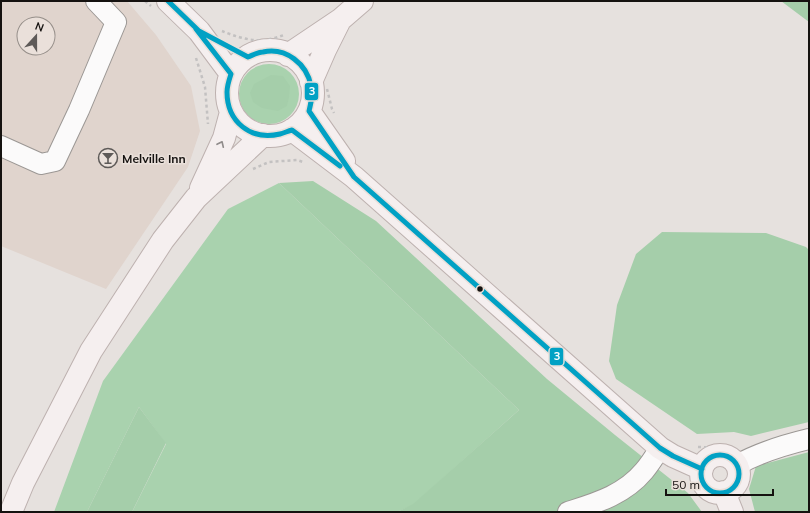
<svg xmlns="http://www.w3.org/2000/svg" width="810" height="513" font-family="Mulish,sans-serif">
<rect width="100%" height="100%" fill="#e6e1de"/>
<path fill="#e0d4cd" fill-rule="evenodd" d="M1 1H127L156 35 191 86 200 131 188 167 106 289 1 246ZM24 24H48V48H24Z"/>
<path fill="#a9d2ae" d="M239 94a30 30 0 1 1 60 0a30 30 0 1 1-60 0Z
M279 183 519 410 413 505 397 512H132L166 444 139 407 87 512H54L103 381 228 209Z"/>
<path fill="#a5ceaa" d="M781 1H809V22Z
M271 75 283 76 290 86 289 97 287 106 278 111 262 108 253 102 250 93 254 84Z
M313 181 376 221 547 379 615 435 688 493 702 512H397L413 504 519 410 279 183Z
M662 232 766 233 806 247 809 250V422L751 436 734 432 697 434 616 379 609 361 617 305 636 254Z
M139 407 166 443 132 512H87Z
M809 452V512H755L749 489 756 466Z"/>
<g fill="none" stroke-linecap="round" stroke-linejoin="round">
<g stroke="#9b9794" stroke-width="22">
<path id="minor" d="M1 146 41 164 55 161 79 110 116 22 96 1
M737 465C760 452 784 445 809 439
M568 512C596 503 624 495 644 471 650 464 655 456 660 448"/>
</g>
<g stroke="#bdb1af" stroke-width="24">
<path id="major" d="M168 1 199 31 231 74
M227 93a43 43 0 1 1 86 0a43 43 0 1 1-86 0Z
M288 55 340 20 362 1
M311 82 325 50 339 22
M309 111 344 161
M292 130 354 177 660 448 673 456 702 469
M201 188 224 138 231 112
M701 474a19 19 0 1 1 38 0a19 19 0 1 1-38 0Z
M724 492 732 512
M11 512 23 483 91 351 163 240 196 198 263 135"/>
</g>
<path stroke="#c3c1c1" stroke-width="2.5" stroke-dasharray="3 3" stroke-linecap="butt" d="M145 1 151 6
M222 31C234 36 252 42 266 40 272 39 278 37 284 35
M196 58 205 87 208 124
M327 89 332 109 334 113
M253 169 269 162 297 160 303 162
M698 447 732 448"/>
<use href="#minor" stroke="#fbfafa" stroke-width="20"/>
<use href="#major" stroke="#f5efef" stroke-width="22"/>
<g stroke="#eae0da" stroke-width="8">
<path id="bus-1" d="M168 1 199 31 248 57C253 55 258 52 263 52 286 47 307 64 311 86 313 95 311 103 309 111L354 177 660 448 673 456 702 469
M196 29 231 74C229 80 227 86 227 92 227 122 251 141 280 134 284 133 288 131 292 130L340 166
M701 474a19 19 0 1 1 38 0a19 19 0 1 1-38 0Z"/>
</g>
<use href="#bus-1" stroke="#01a1c4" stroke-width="5"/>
</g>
<defs><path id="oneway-chevron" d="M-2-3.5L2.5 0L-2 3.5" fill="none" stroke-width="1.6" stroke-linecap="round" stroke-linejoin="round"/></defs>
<use stroke="#908c8b" href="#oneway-chevron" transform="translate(221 144) rotate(-65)"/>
<defs>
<g id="bar-ring" transform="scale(1)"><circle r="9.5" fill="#eae0da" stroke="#5e5a58" stroke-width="1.5"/><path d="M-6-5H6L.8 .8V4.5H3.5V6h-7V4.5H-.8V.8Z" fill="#5e5a58"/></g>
</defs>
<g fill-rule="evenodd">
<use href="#bar-ring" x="108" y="158"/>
</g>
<circle fill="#151210" stroke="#eae0da" stroke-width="1.5" cx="480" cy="289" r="3.5"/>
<g text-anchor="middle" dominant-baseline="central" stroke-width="3" stroke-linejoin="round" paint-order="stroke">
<g font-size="12" font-weight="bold" fill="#151210" stroke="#eae0da" text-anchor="start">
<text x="122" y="158">Melville Inn</text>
</g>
</g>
<g stroke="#eae0da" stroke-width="1.5">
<rect x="304" y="82" width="15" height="19" rx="4" fill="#01a1c4"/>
<rect x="549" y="347" width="15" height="19" rx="4" fill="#01a1c4"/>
</g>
<g font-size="11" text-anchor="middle" font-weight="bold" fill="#fff">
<text x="312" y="95">3</text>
<text x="557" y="360">3</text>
</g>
<rect width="810" height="513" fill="none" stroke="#151210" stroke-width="4"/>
<g transform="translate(36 36) rotate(21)"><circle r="19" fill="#eae0da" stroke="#958e89"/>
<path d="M0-3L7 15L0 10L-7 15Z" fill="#5e5a58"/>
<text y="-6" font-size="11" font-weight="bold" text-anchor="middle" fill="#151210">N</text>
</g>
<path d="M666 489v6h107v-6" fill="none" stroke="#151210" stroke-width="2"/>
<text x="672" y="489" font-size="12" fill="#151210" stroke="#eae0da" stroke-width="3" paint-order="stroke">50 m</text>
</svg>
